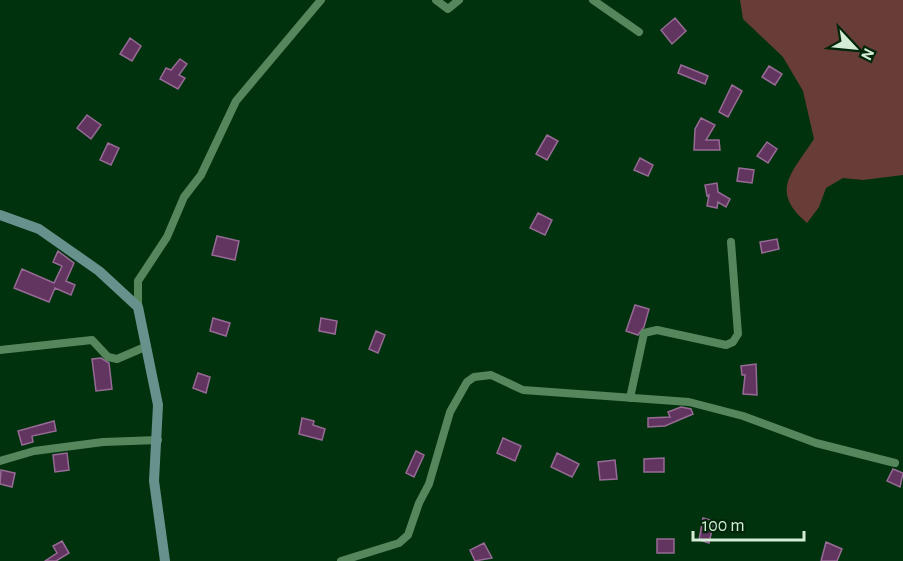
<svg xmlns="http://www.w3.org/2000/svg" width="903" height="561" font-family="'Alegreya Sans',sans-serif">
<rect width="100%" height="100%" fill="#00320d"/>
<path fill="#693d37" d="M740 0H903V175L863 180 843 178 826 188 819 207 807 223C769 191 792 173 814 139L803 91 783 57 743 19Z"/>
<path fill="#613560" stroke="#976b95" stroke-width="1.5" d="M675 18 686 31 672 44 661 30Z
M130 38 141 46 132 61 120 54Z
M180 59 187 64 179 75 185 78 178 89 160 79 166 68 171 70Z
M681 65 708 76 705 84 678 73Z
M769 66 782 74 775 85 762 77Z
M732 85 742 91 728 117 719 112Z
M87 115 101 125 91 139 77 128Z
M701 118 715 125 706 140H719L720 150H694L695 129Z
M547 135 558 141 547 160 536 154Z
M767 142 777 149 768 163 757 156Z
M108 143 119 148 111 165 100 160Z
M640 158 653 165 648 176 634 170Z
M739 168 754 170 752 183 737 181Z
M717 183 718 192 730 199 726 207 718 202 717 208 707 206 709 195 707 196 705 185Z
M538 213 552 220 545 235 530 228Z
M217 236 239 241 235 260 212 255Z
M777 239 779 249 762 253 760 242Z
M58 251 74 263 66 281 75 285 71 295 55 288 49 302 14 288 22 269 54 283 62 266 53 262Z
M635 305 649 309 644 327 638 335 626 331Z
M213 318 230 323 226 336 210 331Z
M321 318 337 321 335 334 319 331Z
M376 331 385 335 378 353 369 349Z
M101 358 109 363 112 389 96 391 92 359Z
M756 364 757 395 743 394 745 375H742L741 366Z
M198 373 210 377 206 393 193 388Z
M681 407 691 409 693 414 665 426 648 427V418L670 417 668 412Z
M302 418 314 421 313 425 325 429 322 440 299 434Z
M54 421 56 431 32 436 33 442 22 445 18 431Z
M503 438 521 446 515 461 497 453Z
M416 451 424 455 414 477 406 473Z
M67 453 69 470 55 472 53 455Z
M557 453 579 464 572 477 551 467Z
M664 458V472H644V459Z
M615 460 617 479 600 480 598 462Z
M893 469 903 473 900 487 887 481Z
M1 470 15 473 12 487 0 484Z
M703 518 714 521 709 543 699 540Z
M657 539H674V553H657Z
M62 541 69 553 56 561H45L57 553 53 546Z
M826 542 842 549 837 561H821Z
M484 543 492 558 475 561 470 550Z"/>
<g fill="none" stroke-linecap="round" stroke-linejoin="round">
<path stroke="#56865c" stroke-width="8" d="M436 0 448 9 459 0
M593 0 639 32
M138 307V281L167 237 184 197 201 175 236 101 321 0
M0 350 92 340 108 357 117 359 145 347
M630 398 644 333 657 330 726 345 733 342 738 334 731 242
M0 461 34 451 103 442 158 440
M341 561 399 543 408 535 419 503 429 484 450 412 467 382 474 377 491 375 523 390 689 402 743 416 816 443 895 463"/>
<path stroke="#66918c" stroke-width="10" d="M0 215 39 229 99 271 138 307 158 405 154 481 165 561"/>
</g>
<g transform="translate(855 48) rotate(116)" stroke="#01260a" stroke-width="4.5" paint-order="stroke">
<path d="M0-4.5L10 22L0 15L-10 22Z" fill="#d4edd6"/>
<text y="-9" font-size="16" font-weight="bold" text-anchor="middle" fill="#d4edd6">N</text>
</g>
<path d="M693 531v9h111v-9" fill="none" stroke="#d4edd6" stroke-width="3"/>
<text x="702" y="531" font-size="18" fill="#d4edd6" stroke="#01260a" stroke-width="4.5" paint-order="stroke">100 m</text>
</svg>
